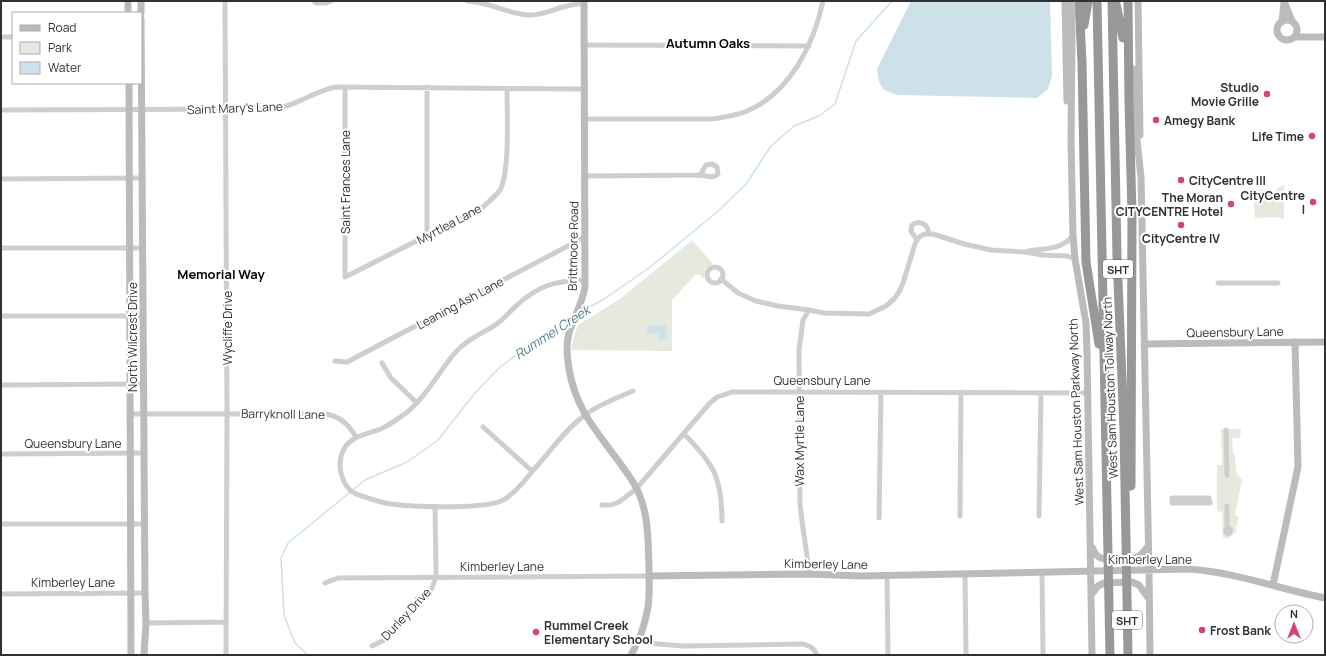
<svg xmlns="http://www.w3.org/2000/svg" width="1326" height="656" font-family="Manrope,sans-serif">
<rect width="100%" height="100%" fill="#fff"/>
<path fill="#e6e9dd" d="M1284 184V219L1276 217 1255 218 1254 190 1275 191Z
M692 240 713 264 705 269 704 279 700 275H695L672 300V351L571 350 573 340 578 325 620 299Z
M1221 429H1238L1241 430 1240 438H1232L1233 453 1235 454 1236 472 1242 480 1235 515 1238 516 1237 526H1235L1237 531 1229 538H1223L1222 512 1217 511V465H1222Z"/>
<path fill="#cce2e8" d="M911 1H1050L1052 76 1048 89 1037 98 897 95 884 90 879 82 877 69Z
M647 325H666L667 339 659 340V333H647Z"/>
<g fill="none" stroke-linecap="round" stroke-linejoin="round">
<path stroke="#cce2e8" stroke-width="1.5" d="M581 312 604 299 649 268 717 212 746 184 771 146 794 126 819 116 835 104 856 41 892 1
M308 655 295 643 284 615 281 558 288 543 365 480 407 462 437 441 475 393 500 367 561 322 572 316"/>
<path stroke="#cecece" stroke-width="5" d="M225 1 227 414 226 655
M314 1 316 3H326L331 1
M467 1C489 2 506 13 527 15 540 16 551 10 563 7 570 5 577 4 584 3
M1 37H13
M584 45 809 46
M427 87V235
M345 88V277L482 208C488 202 495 197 500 190 510 173 507 112 507 89
M1 110 271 109C295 107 312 92 335 87L585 89
M585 119H712C724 117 736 116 747 111 790 93 814 44 823 1
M585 176 701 175C707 176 713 179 718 174L717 167 712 164 706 165 703 170 701 175
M1 179 142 178
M917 240 911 231 912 225C921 219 928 225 929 234
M1 248H143
M1028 251C1045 248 1061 250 1073 236
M707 275a8 8 0 1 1 16 0a8 8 0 1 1-16 0Z
M721 279 738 293 756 301 778 306 809 310 824 313 869 314 886 306 894 299 899 292 903 283 915 244 918 238 924 234H933L964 244 991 250 1025 252 1042 255 1067 256 1075 259
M585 280C554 281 539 285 516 306 510 311 505 318 498 323 484 333 465 340 454 354 438 373 426 397 406 413 399 418 391 424 383 428 370 434 351 435 344 449 336 464 341 487 356 494 368 498 379 502 391 504 413 507 489 510 505 499 518 491 527 477 537 466 552 449 566 429 585 415 599 404 617 398 633 391
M1218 283H1278
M809 310 803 320 799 350 800 503C802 527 807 550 809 574
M1 316H143
M335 361 347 362 585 237
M382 363 391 378 417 403
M1 385 143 384
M131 414H326C341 417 348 424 356 437
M483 427 532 471
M1226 430 1227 475
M684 434C714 464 722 478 722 521
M1 454 144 453
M1172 498H1209L1210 503H1172Z
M602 505H611L619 502 636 489 709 404 717 397 732 392 1089 393
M960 516 961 392
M1039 516 1041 393
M879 518 881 392
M1 524H145
M1225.5 531a2.5 2.5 0 1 1 5 0a2.5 2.5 0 1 1-5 0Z
M1227 529V506
M1042 572 1043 655
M965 574 966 655
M887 575 888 655
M325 583 338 578 649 576
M1 594 145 593
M146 623 225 622
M639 641 646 643 683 646 803 644C810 646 814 648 817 655
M372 646 384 640 432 588 436 577V569L435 506"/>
<path stroke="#bbb" stroke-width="7" d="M128 1V13
M141 1V13
M584 1 585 287C582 304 574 317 569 333 566 344 567 358 569 369 577 418 608 442 633 482 649 508 648 538 649 567 649 580 650 594 648 607 645 624 640 640 631 655
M1065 1 1067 101
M1071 1 1072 37 1071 142 1073 236 1075 259 1086 323 1087 353 1092 655
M1138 1 1140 135
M1284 1 1292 21
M141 19 145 593 146 623 144 655
M1277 30a10 10 0 1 1 20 0a10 10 0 1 1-20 0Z
M1282 22 1284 2
M1295 37H1325
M1133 69 1134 113 1141 177 1149 570 1150 655
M129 83 131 655
M1144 344 1325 342
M1092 547C1094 551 1095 555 1099 557 1105 561 1130 560 1137 557 1142 555 1145 550 1148 546
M649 576 809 574 861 576 1188 569C1235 572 1279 589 1325 598
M1273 585 1298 467 1295 342
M1091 595 1098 586 1104 583 1132 582 1139 585 1149 599"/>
<path stroke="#989898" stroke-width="9" d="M1079 1 1082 62 1086 262 1099 344
M1097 1 1110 655
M1112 1 1117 256 1124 430 1128 655
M1128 1 1129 102 1132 213 1131 486
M1116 4 1123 38
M1084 25 1088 1"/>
</g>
<g fill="#d4476c" stroke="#fff" stroke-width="1.5">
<circle cx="1267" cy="94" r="4"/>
<circle cx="1156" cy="120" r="4"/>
<circle cx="1312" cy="136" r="4"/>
<circle cx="1181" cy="180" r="4"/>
<circle cx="1313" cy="202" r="4"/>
<circle cx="1231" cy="204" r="4"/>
<circle cx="1181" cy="225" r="4"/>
<circle cx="1202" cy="630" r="4"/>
<circle cx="536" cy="632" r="4"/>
</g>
<g text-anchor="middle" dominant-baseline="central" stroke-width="4" stroke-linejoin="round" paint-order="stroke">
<g fill="#fff" stroke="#6f6f6f" stroke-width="1">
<rect x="1103" y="260" width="30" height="18" rx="3"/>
<rect x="1112" y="611" width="30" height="18" rx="3"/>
</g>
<g font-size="11" font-weight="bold" fill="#313131">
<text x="1118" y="269">SHT</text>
<text x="1127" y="620">SHT</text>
</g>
<g font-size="12" font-weight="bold" fill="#313131" stroke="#fff" text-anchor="end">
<text x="1259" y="87">Studio<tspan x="1259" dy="14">Movie Grille</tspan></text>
<text x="1164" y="120" text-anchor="start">Amegy Bank</text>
<text x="1304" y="136">Life Time</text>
<text x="1189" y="180" text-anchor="start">CityCentre III</text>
<text x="1305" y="195">CityCentre<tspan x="1305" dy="14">I</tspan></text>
<text x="1223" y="197">The Moran<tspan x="1223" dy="14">CITYCENTRE Hotel</tspan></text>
<text x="1181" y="238" text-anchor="middle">CityCentre IV</text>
<text x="544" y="625" text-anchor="start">Rummel Creek<tspan x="544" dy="14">Elementary School</tspan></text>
<text x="1210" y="630" text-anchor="start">Frost Bank</text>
</g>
<g font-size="12" fill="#313131" stroke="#fff">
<text transform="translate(235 108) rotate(-2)">Saint Mary's Lane</text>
<text transform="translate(345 182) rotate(-90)">Saint Frances Lane</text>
<text transform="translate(449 224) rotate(-28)">Myrtlea Lane</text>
<text transform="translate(573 246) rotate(-89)">Brittmoore Road</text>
<text transform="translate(460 303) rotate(-28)">Leaning Ash Lane</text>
<text transform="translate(227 328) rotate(-90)">Wycliffe Drive</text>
<text transform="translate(1235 332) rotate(-1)">Queensbury Lane</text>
<text transform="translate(132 337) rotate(-90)">North Wilcrest Drive</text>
<text x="822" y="380">Queensbury Lane</text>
<text transform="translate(1110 388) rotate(-92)">West Sam Houston Tollway North</text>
<text transform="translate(1076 412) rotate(-92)">West Sam Houston Parkway North</text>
<text transform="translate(283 414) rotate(1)">Barryknoll Lane</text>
<text transform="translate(799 441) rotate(-90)">Wax Myrtle Lane</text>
<text x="73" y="443">Queensbury Lane</text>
<text x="1150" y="559">Kimberley Lane</text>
<text transform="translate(826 564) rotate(1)">Kimberley Lane</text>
<text x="502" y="566">Kimberley Lane</text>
<text x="73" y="582">Kimberley Lane</text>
<text transform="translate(406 614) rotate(-47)">Durley Drive</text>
</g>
<g font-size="13" font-weight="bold" fill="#000" stroke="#fff">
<text x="708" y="43">Autumn Oaks</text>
<text x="221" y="274">Memorial Way</text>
</g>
<g font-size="13" font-style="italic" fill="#467e8b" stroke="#fff">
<text transform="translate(552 332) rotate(-33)">Rummel Creek</text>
</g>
</g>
<rect width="1326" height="656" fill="none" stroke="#313131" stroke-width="4"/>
<rect x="12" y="12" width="130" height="72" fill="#ffffff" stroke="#adadad"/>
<rect x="20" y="25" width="20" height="6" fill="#bbbbbb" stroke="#adadad"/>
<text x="48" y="32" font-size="12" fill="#313131">Road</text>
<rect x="20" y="42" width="20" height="12" fill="#e6e9dd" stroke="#adadad"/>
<text x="48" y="52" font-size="12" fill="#313131">Park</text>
<rect x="20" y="62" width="20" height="12" fill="#cce2e8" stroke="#adadad"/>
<text x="48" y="72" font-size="12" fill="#313131">Water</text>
<g transform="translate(1294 624)"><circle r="19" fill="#ffffff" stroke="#adadad"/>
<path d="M0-3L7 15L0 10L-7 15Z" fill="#d4476c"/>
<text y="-6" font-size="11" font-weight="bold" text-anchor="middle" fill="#313131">N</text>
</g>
</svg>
